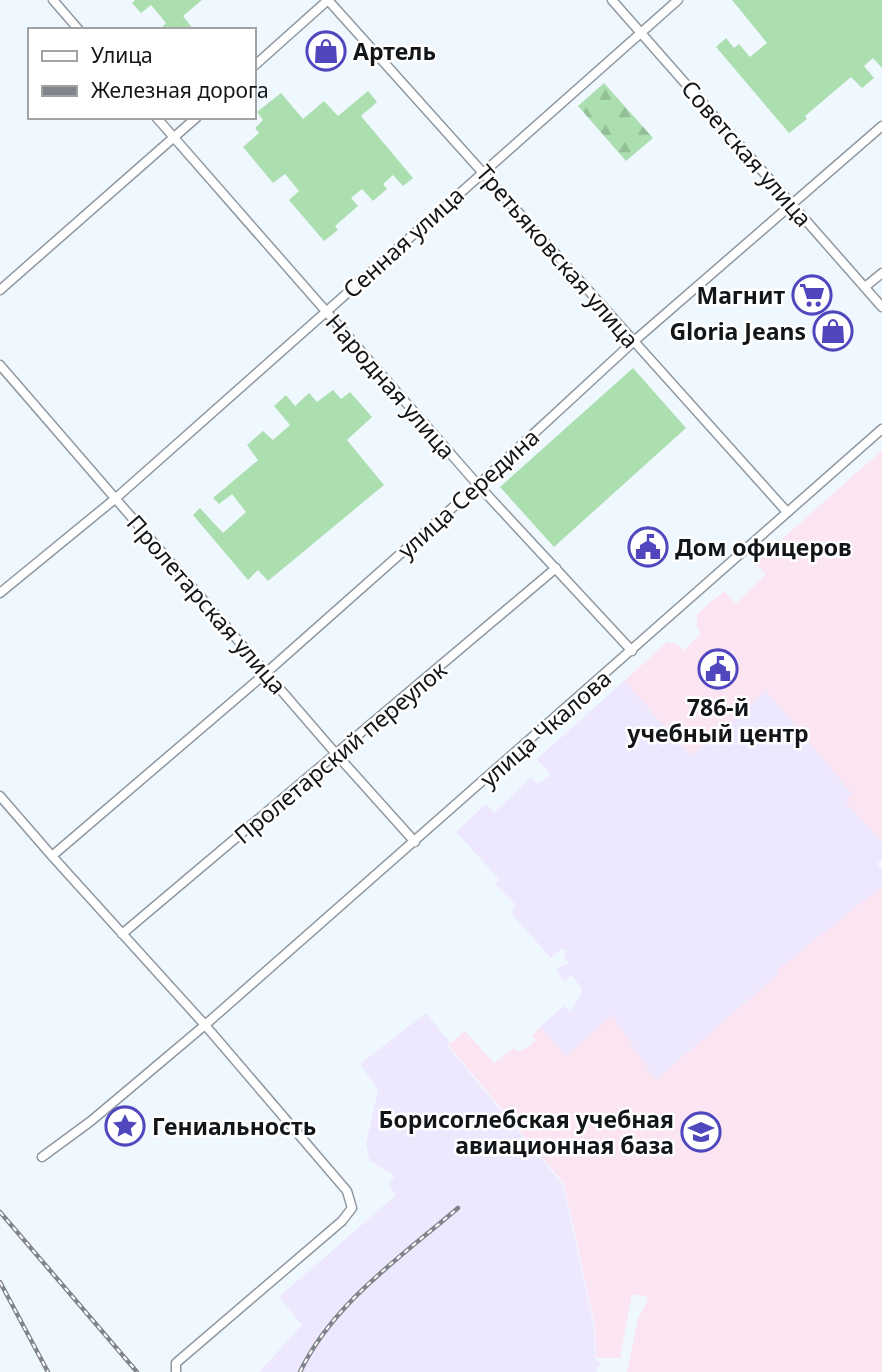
<svg xmlns="http://www.w3.org/2000/svg" width="882" height="1372" font-family="'Noto Sans',sans-serif">
<defs>
<pattern id="forest-firs" width="22" height="20" patternUnits="userSpaceOnUse" patternTransform="scale(1.75)"><rect width="22" height="20" fill="#acdfb0"/><path d="M5 1l3.5 6h-7zM16 11l3.5 6h-7z" fill="#93bf97"/></pattern>
</defs>
<rect width="100%" height="100%" fill="#eff7ff"/>
<path fill="#ede8fe" d="M624 681 691 756 765 690 853 794 845 801 882 842V859L877 864 882 870V886L777 970 779 973 656 1080 612 1016 566 1056 540 1027 564 1006 570 1012 583 991 572 975 564 981 558 973 556 969 569 963 564 957 567 953 562 948 551 958 510 912 516 905 495 884 499 879 456 832 486 804 494 813 531 777 537 784 551 775 537 759Z
M426 1013 449 1041 447 1046 563 1185 594 1327 595 1358 601 1364 596 1372H259L302 1325 279 1297 396 1195 388 1184 395 1176 370 1161 366 1144 378 1090 360 1064Z"/>
<path fill="#fbe5f2" d="M882 450V842L845 801 852 794 766 691 691 756 624 681 667 642 676 644 684 650 701 633 696 626 698 619 696 615 724 591 736 603 766 574 755 563Z
M882 886V1372H627L638 1319 649 1297 632 1294 620 1358H596L595 1327 564 1184 448 1045 465 1031 494 1063 514 1048 517 1051 525 1049 536 1040 532 1035 540 1027 566 1056 612 1015 656 1080 779 973 777 970Z"/>
<path fill="url(#forest-firs)" d="M604 83 653 138 626 161 578 106Z"/>
<path fill="#acdfb0" d="M135 0H202L183 16 194 30H159L166 23 151 5 141 13 132 3Z
M732 0H882V68L873 58 864 66 874 78 862 88 851 77 805 116 807 119 789 133 716 47 726 38 734 48 739 44 750 57 767 43Z
M368 91 377 102 361 116 413 178 403 186 393 175 383 184 387 189 373 201 362 189 351 198 358 206 335 226 338 230 324 241 289 200 299 191 285 174 273 183 243 147 259 133 255 128 263 120 257 112 281 93 303 119 324 101 338 116Z
M633 368 686 428 554 547 500 487Z
M333 390 341 399 350 392 372 417 347 440 384 485 268 581 258 570 248 580 193 515 200 508 223 533 246 512 232 494 219 504 213 498 258 460 247 445 263 431 273 440 290 425 274 406 286 395 295 406 309 393 317 402Z"/>
<g fill="none" stroke-linecap="round" stroke-linejoin="round">
<g stroke="#8f98a1" stroke-width="11">
<path id="minor" d="M53 0 79 30
M328 0 787 512
M612 0 882 307
M254 66 328 0
M156 117 478 485 632 651
M865 287 882 273
M0 290 197 117
M0 365 337 755 415 842
M0 593 116 498 678 0
M0 796 52 856 205 1025 347 1191 352 1208 342 1221 176 1363V1372
M52 856 267 672 478 485 633 342 882 126
M122 934 556 568
M42 1157 91 1121 205 1025 882 429"/>
</g>
<use href="#minor" stroke="#fff" stroke-width="8"/>
<g stroke="#80858b" stroke-width="4.5">
<path id="rail" d="M0 1212 137 1372
M0 1282 48 1372
M300 1372C333 1303 401 1257 458 1208"/>
</g>
<use href="#rail" stroke="#fff" stroke-width="2" stroke-dasharray="5" stroke-linecap="butt"/>
</g>
<defs>
<g id="shop-ring" transform="scale(2.0125)"><circle r="9.5" fill="#fff" stroke="#5047be" stroke-width="1.5"/><path d="M-5-2.5h2.3a2.7 3.5 0 0 1 5.4 0H5L5.5 6h-11ZM-1.5-2.5h3a1.5 2.3 0 0 0-3 0Z" fill="#5047be"/></g>
<g id="supermarket-ring" transform="scale(2.0125)"><circle r="9.5" fill="#fff" stroke="#5047be" stroke-width="1.5"/><path d="M-6-5.5h2.5l.6 2H6L4.5 2H-2.5L-4.4-4H-6ZM-1.5 3.2a1.3 1.3 0 1 0 .1 0ZM3 3.2a1.3 1.3 0 1 0 .1 0Z" fill="#5047be"/></g>
<g id="civic-ring" transform="scale(2.0125)"><circle r="9.5" fill="#fff" stroke="#5047be" stroke-width="1.5"/><path d="M-.6-6.5H3V-4.5H.6V-3L4-1V1h2V6H-6V1h2V-1L-.6-3ZM-1.2 2.5V6h2.4V2.5Z" fill="#5047be"/></g>
<g id="sight-ring" transform="scale(2.0125)"><circle r="9.5" fill="#fff" stroke="#5047be" stroke-width="1.5"/><path d="M0-6L1.8-2.2L6-1.7L2.9 1.2L3.7 5.4L0 3.3L-3.7 5.4L-2.9 1.2L-6-1.7L-1.8-2.2Z" fill="#5047be"/></g>
<g id="university-ring" transform="scale(2.0125)"><circle r="9.5" fill="#fff" stroke="#5047be" stroke-width="1.5"/><path d="M0-5L7-2L0 1L-7-2ZM-4 1L0 2.5L4 1V4Q0 6-4 4Z" fill="#5047be"/></g>
</defs>
<g fill-rule="evenodd">
<use href="#shop-ring" x="326" y="51"/>
<use href="#supermarket-ring" x="812" y="295"/>
<use href="#shop-ring" x="833" y="331"/>
<use href="#civic-ring" x="648" y="547"/>
<use href="#civic-ring" x="718" y="669"/>
<use href="#sight-ring" x="125" y="1126"/>
<use href="#university-ring" x="701" y="1132"/>
</g>
<g text-anchor="middle" dominant-baseline="central" stroke-width="5" stroke-linejoin="round" paint-order="stroke">
<g font-size="23" font-weight="bold" fill="#131619" stroke="#fff" text-anchor="start">
<text x="353" y="51">Артель</text>
<text x="785" y="295" text-anchor="end">Магнит</text>
<text x="806" y="331" text-anchor="end">Gloria Jeans</text>
<text x="675" y="547">Дом офицеров</text>
<text x="718" y="707" text-anchor="middle">786-й<tspan x="718" dy="26">учебный центр</tspan></text>
<text x="674" y="1119" text-anchor="end">Борисоглебская учебная<tspan x="674" dy="26">авиационная база</tspan></text>
<text x="152" y="1126">Гениальность</text>
</g>
<g font-size="23" fill="#131619" stroke="#fff">
<text transform="translate(747 153) rotate(49)">Советская улица</text>
<text transform="translate(403 242) rotate(-42)">Сенная улица</text>
<text transform="translate(558 256) rotate(49)">Третьяковская улица</text>
<text transform="translate(391 386) rotate(49)">Народная улица</text>
<text transform="translate(468 493) rotate(-42)">улица Середина</text>
<text transform="translate(207 604) rotate(49)">Пролетарская улица</text>
<text transform="translate(545 728) rotate(-41)">улица Чкалова</text>
<text transform="translate(340 752) rotate(-40)">Пролетарский переулок</text>
</g>
</g>
<rect x="28" y="28" width="228" height="91" fill="#ffffff" stroke="#a1a2a3" stroke-width="2"/>
<rect x="42" y="51" width="35" height="10" fill="#ffffff" stroke="#a1a2a3" stroke-width="2"/>
<text x="91" y="63" font-size="21" fill="#131619">Улица</text>
<rect x="42" y="86" width="35" height="10" fill="#80858b" stroke="#a1a2a3" stroke-width="2"/>
<text x="91" y="98" font-size="21" fill="#131619">Железная дорога</text>
</svg>
